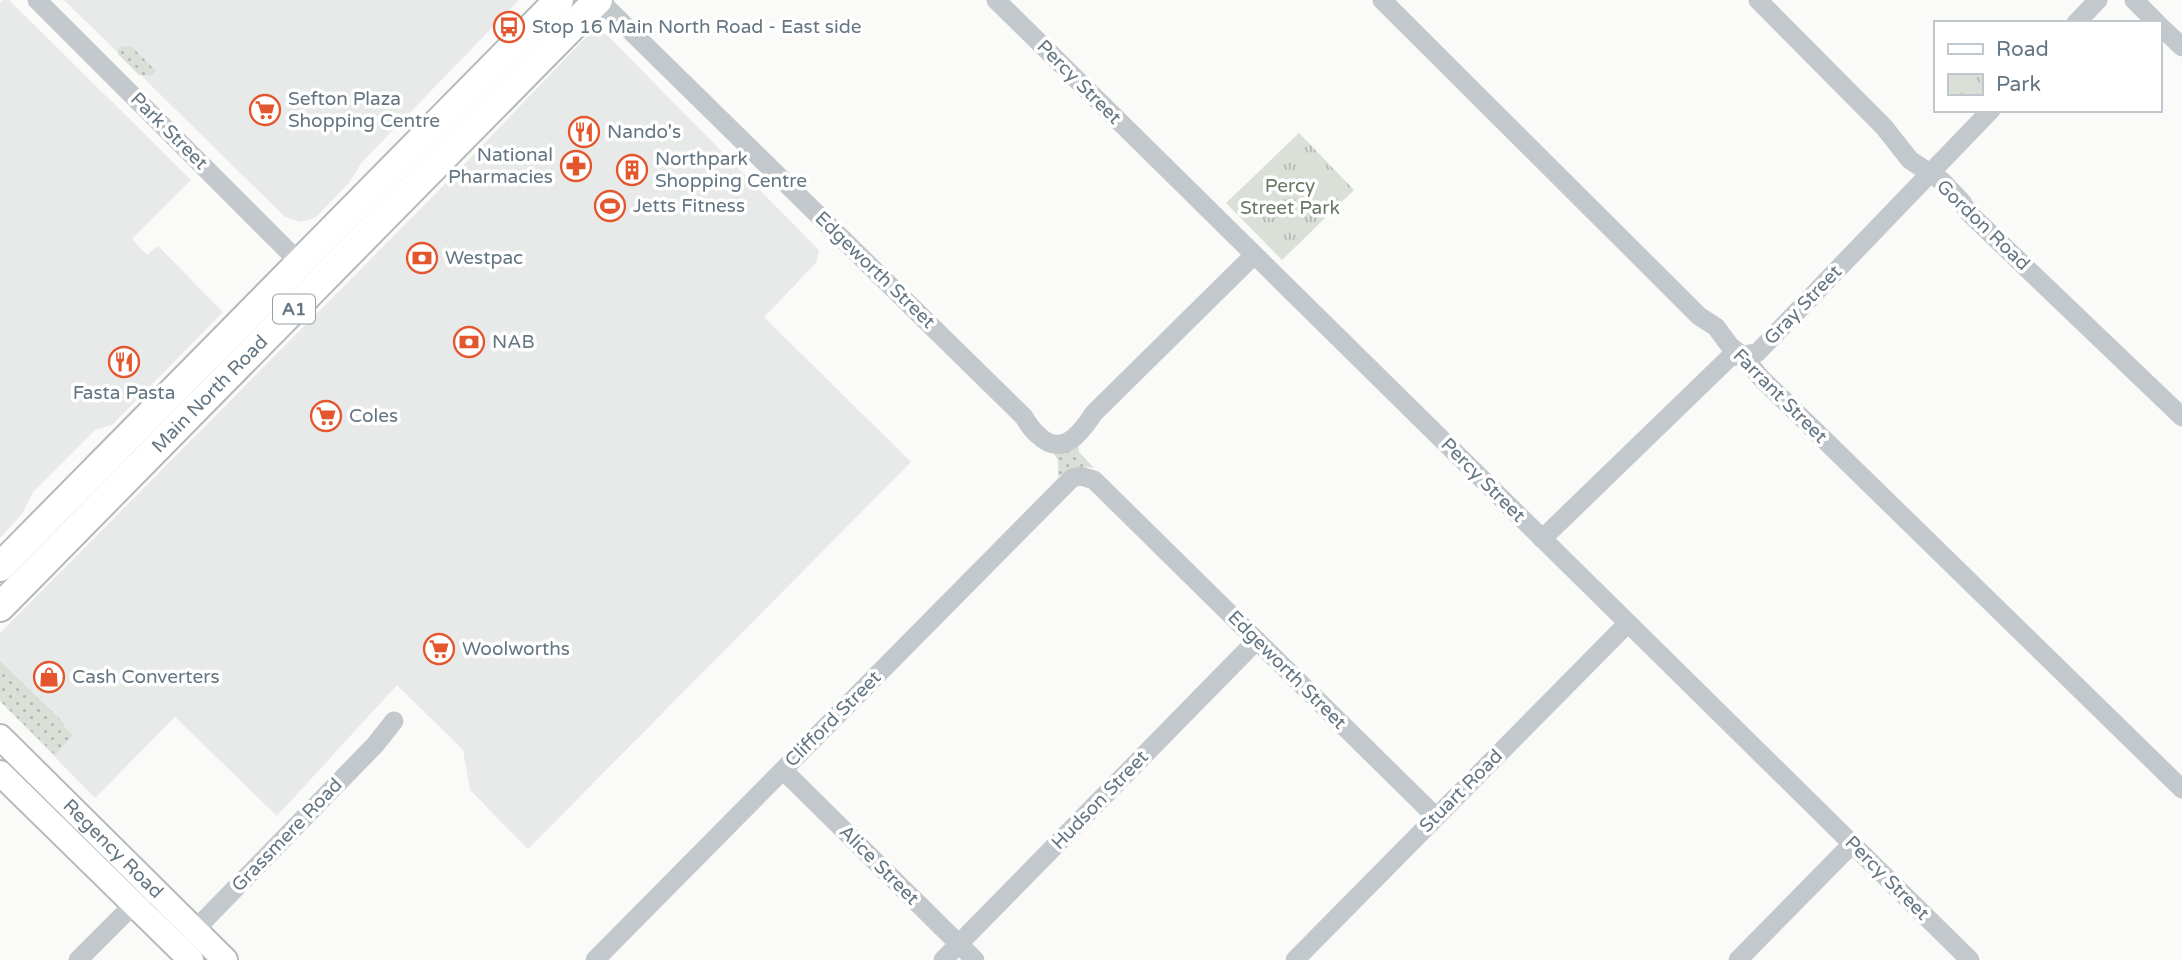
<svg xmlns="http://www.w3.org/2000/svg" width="2182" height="960" font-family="'Varela Round',sans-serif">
<defs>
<pattern id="grass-dots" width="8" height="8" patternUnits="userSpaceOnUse" patternTransform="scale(1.75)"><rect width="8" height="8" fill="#dadfd7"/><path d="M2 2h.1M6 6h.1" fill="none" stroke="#b4b9b4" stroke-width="1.8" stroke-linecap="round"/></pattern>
<pattern id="park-tufts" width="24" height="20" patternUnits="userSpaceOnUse" patternTransform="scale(1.75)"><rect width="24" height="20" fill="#dadfd7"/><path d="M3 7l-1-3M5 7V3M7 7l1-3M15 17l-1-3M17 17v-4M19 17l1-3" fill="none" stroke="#b4b9b4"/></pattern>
</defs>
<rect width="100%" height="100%" fill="#fafaf8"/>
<path fill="#e8e9e9" d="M3 0H9L191 180 132 239 147 255 158 246 223 312 112 425 95 430 33 492 22 514 0 538V3Z
M64 0H519L362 162 349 183 315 218 300 222 285 217Z
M606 34 819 250 816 263 764 317 911 462 528 849 470 790 463 750 397 685 277 816 175 717 95 798 0 701V633L455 174 588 35Z"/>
<path fill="url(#grass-dots)" d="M122 46 132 47 156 71 152 75H139L118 54V50Z
M1078 443 1079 452 1094 468C1080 465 1070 467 1058 477V460L1050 449Z
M0 661 64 723V727L73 735 55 755 0 701Z"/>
<path fill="url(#park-tufts)" d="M1299 133 1354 190 1282 260 1226 203Z"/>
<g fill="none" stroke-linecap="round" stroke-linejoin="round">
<g stroke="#b5babe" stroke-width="28">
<g id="major">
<path id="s1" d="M0 737 225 960"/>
<path d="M0 773 191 960"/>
</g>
</g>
<g stroke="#b4b9bd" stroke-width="32">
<g id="highway">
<path d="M0 567 559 0"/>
<path id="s2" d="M0 607 598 0"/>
</g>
</g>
<path stroke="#c3c8cc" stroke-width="19" d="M37 0 300 263
M599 0 1024 417C1028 424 1031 429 1038 435 1062 458 1080 434 1094 413L1254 255
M996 0 1970 960
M1382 0 1699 316 1716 327 1730 346 1743 356 1761 378 2182 789
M1758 0 1884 127 1910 160 1942 181 1962 202 1969 213 2182 417
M2134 0 2157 23
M2076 23 2098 0
M2159 25 2182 47
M1542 539 1730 357 1757 353 1991 110
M783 770 975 960
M187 938 375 745 394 721
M78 960 144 894
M595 960 1072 478 1081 476 1094 480 1436 817
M943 960 1257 640
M1295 960 1628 623
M1738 960 1852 844"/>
<use href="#major" stroke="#fff" stroke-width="24"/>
<use href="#highway" stroke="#fff" stroke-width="28"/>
</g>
<defs>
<g id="bus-ring" transform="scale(1.575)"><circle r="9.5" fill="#fff" stroke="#e4572e" stroke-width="1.5"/><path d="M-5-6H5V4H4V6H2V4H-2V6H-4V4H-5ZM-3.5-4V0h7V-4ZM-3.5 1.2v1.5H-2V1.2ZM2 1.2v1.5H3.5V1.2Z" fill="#e4572e"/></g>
<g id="supermarket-ring" transform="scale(1.575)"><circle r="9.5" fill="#fff" stroke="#e4572e" stroke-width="1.5"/><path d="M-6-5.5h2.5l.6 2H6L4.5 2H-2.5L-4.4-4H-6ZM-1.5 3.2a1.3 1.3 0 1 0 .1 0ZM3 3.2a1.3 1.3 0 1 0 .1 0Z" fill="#e4572e"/></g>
<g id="restaurant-ring" transform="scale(1.575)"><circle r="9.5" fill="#fff" stroke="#e4572e" stroke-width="1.5"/><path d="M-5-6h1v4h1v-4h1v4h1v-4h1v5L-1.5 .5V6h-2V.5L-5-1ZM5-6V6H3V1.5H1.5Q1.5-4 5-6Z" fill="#e4572e"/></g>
<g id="pharmacy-ring" transform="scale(1.575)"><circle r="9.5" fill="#fff" stroke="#e4572e" stroke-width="1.5"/><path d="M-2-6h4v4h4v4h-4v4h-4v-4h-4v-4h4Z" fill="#e4572e"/></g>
<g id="building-ring" transform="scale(1.575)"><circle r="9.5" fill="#fff" stroke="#e4572e" stroke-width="1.5"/><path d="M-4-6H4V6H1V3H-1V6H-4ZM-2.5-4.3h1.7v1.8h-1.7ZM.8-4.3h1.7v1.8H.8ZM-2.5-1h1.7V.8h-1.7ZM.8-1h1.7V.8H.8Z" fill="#e4572e"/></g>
<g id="stadium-ring" transform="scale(1.575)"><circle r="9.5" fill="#fff" stroke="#e4572e" stroke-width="1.5"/><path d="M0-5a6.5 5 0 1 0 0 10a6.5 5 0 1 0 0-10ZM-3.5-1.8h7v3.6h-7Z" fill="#e4572e"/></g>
<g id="bank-ring" transform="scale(1.575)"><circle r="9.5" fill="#fff" stroke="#e4572e" stroke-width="1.5"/><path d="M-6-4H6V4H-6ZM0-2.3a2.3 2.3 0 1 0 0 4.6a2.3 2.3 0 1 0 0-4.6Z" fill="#e4572e"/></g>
<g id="shop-ring" transform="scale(1.575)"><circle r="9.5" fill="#fff" stroke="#e4572e" stroke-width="1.5"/><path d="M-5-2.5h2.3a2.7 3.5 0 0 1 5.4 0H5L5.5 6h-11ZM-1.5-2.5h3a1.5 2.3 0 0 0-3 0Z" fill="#e4572e"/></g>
</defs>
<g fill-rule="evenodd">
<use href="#bus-ring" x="509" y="27"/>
<use href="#supermarket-ring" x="265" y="110"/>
<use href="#restaurant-ring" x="584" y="132"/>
<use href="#pharmacy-ring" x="576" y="166"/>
<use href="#building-ring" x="632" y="170"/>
<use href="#stadium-ring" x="610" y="206"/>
<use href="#bank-ring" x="422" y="258"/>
<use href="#bank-ring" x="469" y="342"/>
<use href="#restaurant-ring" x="124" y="362"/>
<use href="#supermarket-ring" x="326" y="416"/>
<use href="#supermarket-ring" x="439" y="649"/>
<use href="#shop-ring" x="49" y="677"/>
</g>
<g text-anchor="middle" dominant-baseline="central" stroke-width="7" stroke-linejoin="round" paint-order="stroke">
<rect fill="#fff" stroke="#939fa8" stroke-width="2" x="273" y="294.5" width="42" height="29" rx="5"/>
<g font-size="18" font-weight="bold" fill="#657683">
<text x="294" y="309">A1</text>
</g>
<g font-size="19" fill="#657683" stroke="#fff" text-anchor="start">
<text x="532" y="27">Stop 16 Main North Road - East side</text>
<text x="288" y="99">Sefton Plaza<tspan x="288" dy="22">Shopping Centre</tspan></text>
<text x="607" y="132">Nando's</text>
<text x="553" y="155" text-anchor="end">National<tspan x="553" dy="22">Pharmacies</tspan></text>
<text x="655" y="159">Northpark<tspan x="655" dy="22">Shopping Centre</tspan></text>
<text x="633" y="206">Jetts Fitness</text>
<text x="445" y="258">Westpac</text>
<text x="492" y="342">NAB</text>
<text x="124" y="393" text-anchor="middle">Fasta Pasta</text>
<text x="349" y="416">Coles</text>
<text x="462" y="649">Woolworths</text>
<text x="72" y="677">Cash Converters</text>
</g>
<g font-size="19" fill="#657683" stroke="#fff">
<text transform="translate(1079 82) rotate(45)">Percy Street</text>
<text transform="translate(169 131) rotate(45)">Park Street</text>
<text transform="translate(1983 225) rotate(44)">Gordon Road</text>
<text transform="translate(875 270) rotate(44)">Edgeworth Street</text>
<text transform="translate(1803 305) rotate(-46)">Gray Street</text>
<text stroke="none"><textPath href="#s2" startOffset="299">Main North Road</textPath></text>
<text transform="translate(1780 396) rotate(45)">Farrant Street</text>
<text transform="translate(1483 480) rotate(45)">Percy Street</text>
<text transform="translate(1287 670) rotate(45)">Edgeworth Street</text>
<text transform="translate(833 719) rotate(-45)">Clifford Street</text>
<text transform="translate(1461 791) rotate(-45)">Stuart Road</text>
<text transform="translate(1100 800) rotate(-46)">Hudson Street</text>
<text transform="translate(287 835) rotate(-46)">Grassmere Road</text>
<text stroke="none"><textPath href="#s1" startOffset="159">Regency Road</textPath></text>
<text transform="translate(879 865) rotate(45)">Alice Street</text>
<text transform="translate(1887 878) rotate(45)">Percy Street</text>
</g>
<g font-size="19" fill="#687a64" stroke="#fff">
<text x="1290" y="186">Percy<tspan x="1290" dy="22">Street Park</tspan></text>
</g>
</g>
<rect x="1934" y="21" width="228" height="91" fill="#ffffff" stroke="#c1c8cd" stroke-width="2"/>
<rect x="1948" y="44" width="35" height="10" fill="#ffffff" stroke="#c1c8cd" stroke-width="2"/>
<text x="1996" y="56" font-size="21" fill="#657683">Road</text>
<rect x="1948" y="74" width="35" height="21" fill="url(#park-tufts)" stroke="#c1c8cd" stroke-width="2"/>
<text x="1996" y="91" font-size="21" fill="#657683">Park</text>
</svg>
